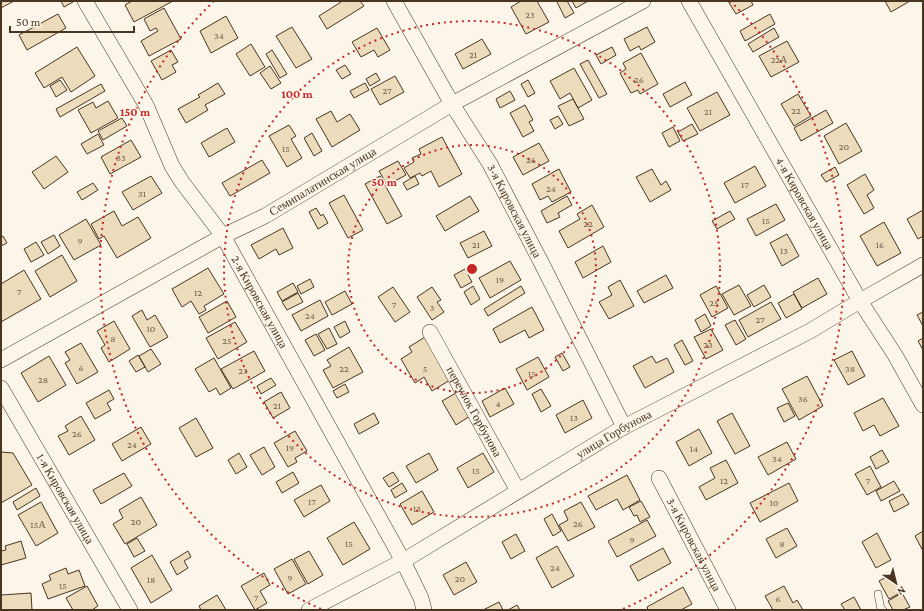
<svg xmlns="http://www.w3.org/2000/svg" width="924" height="611" font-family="'Crimson Pro',serif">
<rect width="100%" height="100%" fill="#fbf6e9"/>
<path fill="#ecdcbc" stroke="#4a3520" d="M1 1H14L1 8Z
M61 1H72L73 2 64 7Z
M132 1H173L134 22 125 5Z
M340 1H360L364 6 327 29 319 16 341 2Z
M521 1H537L549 22 526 34 511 7Z
M558 1H567L574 13 565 18 557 2Z
M572 1H588L576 8Z
M728 1H751L753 5 736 14Z
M885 1H910L891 12Z
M164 8 181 39 149 56 141 41 158 31 156 28 150 31 144 19Z
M58 14 66 28 27 50 19 35Z
M770 14 775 24 745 41 740 31Z
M226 16 238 38 211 53 200 31Z
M292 27 312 59 296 68 276 36Z
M647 27 655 42 641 50 639 46 630 51 624 39Z
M377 28 390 50 378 57 374 50 361 57 352 42Z
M774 28 779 37 753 52 748 44Z
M482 39 491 54 463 69 455 54Z
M787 41 799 62 771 77 759 56Z
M251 44 265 67 250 76 236 54Z
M77 47 95 76 71 92 62 77 44 88 35 73Z
M612 47 616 55 601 64 596 55Z
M171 50 178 62 172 65 176 72 162 80 151 61Z
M272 50 287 74 280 78 266 54Z
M641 53 658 84 640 94 638 90 631 93 620 73 626 69 623 63Z
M588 60 607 94 599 98 580 64Z
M345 65 351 74 342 79 336 70Z
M270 66 281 83 271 89 260 73Z
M574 68 592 100 578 108 570 93 560 99 550 81Z
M376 73 380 80 370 86 366 79Z
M395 76 404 92 380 105 371 89Z
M60 80 67 90 56 97 50 86Z
M528 80 535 93 528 97 521 84Z
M685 82 692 95 670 107 663 94Z
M218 83 225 94 205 105 208 110 186 123 178 109 200 97 198 95Z
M365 83 369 90 354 98 350 91Z
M101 84 105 91 60 117 56 109Z
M510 91 515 100 500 108 496 99Z
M717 92 730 115 700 131 687 108Z
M798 94 811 116 794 126 781 104Z
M573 99 584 119 569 126 558 106Z
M108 101 118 118 91 133 78 110 93 102 96 108Z
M525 105 533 120 529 122 534 131 523 137 510 113Z
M826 110 833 123 801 141 794 128Z
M331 111 337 122 350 114 360 130 332 147 316 119Z
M558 116 563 124 555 129 550 120Z
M122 118 127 126 103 140 98 131Z
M846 123 862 151 839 164 824 136Z
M692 124 698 134 683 141 678 132Z
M289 125 296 136 291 139 302 158 287 167 269 136Z
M673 127 680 141 669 147 662 133Z
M227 128 235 142 209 157 201 143Z
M312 133 322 151 314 156 304 138Z
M98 134 104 145 87 154 81 144Z
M442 137 462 174 439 187 431 171 422 176 420 173 410 178 404 168 414 162 412 158 421 154 419 149Z
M131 140 141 157 110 174 101 157Z
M539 143 549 161 523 175 513 157Z
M56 156 68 172 44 189 32 172Z
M262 160 270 173 230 196 222 183Z
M398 161 406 175 387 185 379 171Z
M755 166 766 186 735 203 724 183Z
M835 167 839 175 826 182 821 175Z
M559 169 571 192 552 202 548 196 540 200 532 184Z
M652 169 661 185 666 181 671 190 650 202 636 177Z
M865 174 874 190 867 195 874 208 864 214 847 185Z
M151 176 162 193 133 210 122 192Z
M380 176 402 216 387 224 365 184Z
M415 176 419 184 407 190 403 183Z
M93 183 98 190 82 200 77 192Z
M344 195 363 230 348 238 329 203Z
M470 196 479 211 445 231 436 216Z
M567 196 572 205 558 213 560 217 547 223 541 211Z
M776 204 785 220 756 236 747 219Z
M592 205 604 227 568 248 559 231 580 219 577 214Z
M316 208 321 216 323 214 328 223 318 229 309 212Z
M923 210V236L918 239 907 219Z
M114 211 122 226 138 217 151 238 117 258 104 236 99 239 91 224Z
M730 211 735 219 717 229 712 221Z
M86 219 101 245 74 260 59 235Z
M884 222 901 253 877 266 860 236Z
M283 228 293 248 279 255 276 249 259 259 251 245Z
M484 231 492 246 468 258 460 243Z
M787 234 799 256 782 266 770 243Z
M54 235 60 246 48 254 41 242Z
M3 236 7 243 1 246V237Z
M36 242 44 255 31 262 24 249Z
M603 246 611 262 583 278 575 262Z
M62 255 77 281 50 297 35 271Z
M510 261 521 280 490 298 479 278Z
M208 268 224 294 204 306 206 310 199 314 191 301 182 307 172 289Z
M465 269 472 282 461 288 454 275Z
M24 270 41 299 1 322V284Z
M666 275 673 288 644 303 637 291Z
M818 278 827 294 802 308 793 292Z
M310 279 314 287 301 294 297 286Z
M620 280 634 306 609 319 599 302 612 295 608 287Z
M293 283 298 292 282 301 277 292Z
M739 285 751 306 734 315 722 294Z
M764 285 771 297 754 307 747 295Z
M473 286 480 299 471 305 464 292Z
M521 286 525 293 488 316 484 309Z
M716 286 728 308 712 317 700 295Z
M393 287 410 312 395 322 378 297Z
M432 287 441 300 437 302 444 312 432 320 417 297Z
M345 291 352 304 332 315 325 302Z
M298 293 303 302 287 310 282 302Z
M794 294 802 309 786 318 778 303Z
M320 300 328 316 301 331 292 315Z
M227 301 236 317 208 333 199 317Z
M771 302 781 319 748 337 739 320Z
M532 307 544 330 529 338 525 330 500 343 493 329Z
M142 310 147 320 155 315 168 337 150 347 132 316Z
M923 312V326L917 315Z
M705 314 711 326 701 332 695 320Z
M735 320 746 339 736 345 725 325Z
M114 321 130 349 109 362 101 348 105 345 97 331Z
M345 321 350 332 340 338 334 327Z
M235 322 247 342 218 359 206 338Z
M329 328 337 344 327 349 318 334Z
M711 329 723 350 706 359 694 337Z
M316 334 325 350 314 356 305 340Z
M425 337 450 380 432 391 424 377 415 383 401 359 412 352 409 347Z
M923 338V350L918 341Z
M682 340 693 361 685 365 674 345Z
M81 343 98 372 77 384 65 363 70 360 65 352Z
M349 347 363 372 333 388 323 370 331 366 327 360Z
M151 349 161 364 148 372 139 356Z
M254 351 265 371 233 389 221 369Z
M852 351 865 376 848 385 834 360Z
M562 353 570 367 563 371 555 357Z
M138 355 145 367 136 372 129 361Z
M49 356 66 385 38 402 21 373Z
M652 356 656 363 667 358 674 372 645 388 633 366Z
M538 357 549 377 527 390 516 369Z
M214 358 231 388 220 395 216 388 209 392 195 369Z
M807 376 823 406 799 420 782 389Z
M271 378 276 385 261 394 257 386Z
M345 384 349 392 337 398 333 391Z
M505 388 514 404 490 417 482 401Z
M541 389 551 406 541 412 532 394Z
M109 390 114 399 107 403 111 410 95 419 86 403Z
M281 392 290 408 273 418 264 402Z
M456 393 470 416 456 425 442 401Z
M883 398 899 426 880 436 874 425 863 431 854 413Z
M583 400 592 418 565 433 556 415Z
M788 403 795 416 784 422 777 408Z
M374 413 379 423 359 434 354 424Z
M732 413 750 446 735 454 717 421Z
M81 416 95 440 69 455 58 436 68 431 65 426Z
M196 418 213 448 196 457 179 428Z
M141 427 151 444 122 461 112 444Z
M699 429 712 453 689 466 676 442Z
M295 431 307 451 295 458 297 462 288 467 274 443Z
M787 442 796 459 768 475 758 457Z
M264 447 275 467 262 475 250 455Z
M882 450 889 462 876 469 870 457Z
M1 452 13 453 32 485 1 503Z
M239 453 247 467 236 474 228 460Z
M429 453 438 470 416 483 406 466Z
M483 453 494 472 468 488 457 468Z
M726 460 738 483 706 500 699 487 715 478 710 468Z
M870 466 881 487 867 495 855 474Z
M293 472 299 483 282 493 276 482Z
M393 472 399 481 389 487 383 478Z
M124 473 132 486 101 504 93 490Z
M627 475 640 500 623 510 617 499 596 510 588 496Z
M894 481 900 491 881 501 876 491Z
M402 483 407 491 395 498 391 490Z
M789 483 798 501 760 522 750 503Z
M321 485 330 501 304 517 294 500Z
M36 488 40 496 17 510 13 502Z
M422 491 434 512 412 525 400 504Z
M903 494 909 504 894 512 889 501Z
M141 497 157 525 125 544 113 524 123 518 119 510Z
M641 501 650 517 640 522 637 515 634 516 629 507Z
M41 502 58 533 36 546 18 515Z
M581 502 595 527 568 541 559 525 568 520 564 511Z
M552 514 561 531 553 536 544 519Z
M647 520 656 536 617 557 608 541Z
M354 522 370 549 343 565 327 538Z
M787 528 797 546 776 558 766 539Z
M923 531V551L915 536Z
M877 533 891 560 876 568 862 542Z
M516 534 525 551 511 559 502 542Z
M137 538 145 551 134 557 127 544Z
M21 541 26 558 1 565V551L6 550 5 546Z
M557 546 574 576 552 588 536 558Z
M663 548 671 563 638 581 630 566Z
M188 551 191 557 184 561 188 568 177 575 170 562Z
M309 551 323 575 308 584 294 559Z
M152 555 172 590 151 603 131 568Z
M292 559 306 584 288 594 274 569Z
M466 562 477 582 454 595 443 575Z
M66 568 68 574 79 570 85 586 48 599 42 584 51 580 49 575Z
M264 573 270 585 260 591 267 603 255 610 241 586Z
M892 574 902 592 889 599 879 581Z
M87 586 98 606 92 610H73L66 598Z
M784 586 793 603 797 600 803 610H773L765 596Z
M683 587 692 604 681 610H648L647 607Z
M31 593 32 610H1V595Z
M902 593 910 607 903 610H893L888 601Z
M217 595 226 610H201L199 606Z
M854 597 861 610H845L841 604Z
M499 602 503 610H483Z
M517 605 520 610H508Z"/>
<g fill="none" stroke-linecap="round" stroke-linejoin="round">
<g stroke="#4a3520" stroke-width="8">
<path id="service" d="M878 594 881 609 883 610"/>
</g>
<g stroke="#4a3520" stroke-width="16">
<g id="minor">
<path id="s1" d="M85 1 146 105 172 166 182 182 223 236 403 561 421 598 424 610"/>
<path id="s2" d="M394 1 452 104 490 164 543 266 624 427"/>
<path id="s3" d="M689 1 860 301 895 355 923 405"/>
<path id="s4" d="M430 332 518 491"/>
<path id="s5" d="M1 360 223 236 265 216 452 104 643 1"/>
<path id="s6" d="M1 388 130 610"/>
<path id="s7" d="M659 478 728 610"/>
<path id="s8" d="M309 610 403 561 624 427 810 331 860 301 923 265"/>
</g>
</g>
<use href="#service" stroke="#fbf6e9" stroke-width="7"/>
<use href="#minor" stroke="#fbf6e9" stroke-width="15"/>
</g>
<g fill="none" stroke="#c62828" stroke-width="2" stroke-dasharray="2 4">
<circle cx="472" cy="269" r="124"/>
<circle cx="472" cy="269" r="248"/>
<path d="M321 609A372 372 0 0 1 214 1M730 1A372 372 0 0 1 623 609"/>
</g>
<g text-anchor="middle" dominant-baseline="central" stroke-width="3" stroke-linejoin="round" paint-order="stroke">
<g font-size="10" fill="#725f47">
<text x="530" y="14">23</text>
<text x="219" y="35">34</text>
<text x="473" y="54">21</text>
<text x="779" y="59">22А</text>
<text x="639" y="79">26</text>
<text x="387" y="90">27</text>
<text x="796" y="110">22</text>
<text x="708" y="111">21</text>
<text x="844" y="146">20</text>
<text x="286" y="148">15</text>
<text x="121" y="157">33</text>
<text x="531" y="159">26</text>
<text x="745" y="184">17</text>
<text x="551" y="188">24</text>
<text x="142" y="193">31</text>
<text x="766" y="220">15</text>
<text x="588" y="223">22</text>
<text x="80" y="240">9</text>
<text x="476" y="244">21</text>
<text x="880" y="244">16</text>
<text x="784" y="250">13</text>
<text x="500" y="279">19</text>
<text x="19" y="291">7</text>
<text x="198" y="292">12</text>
<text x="714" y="302">25</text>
<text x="394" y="304">7</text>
<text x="432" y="307">3</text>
<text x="310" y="315">24</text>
<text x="760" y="319">27</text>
<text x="151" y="328">10</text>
<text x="113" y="338">8</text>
<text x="227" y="340">25</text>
<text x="708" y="344">23</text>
<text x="81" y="367">6</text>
<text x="344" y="368">22</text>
<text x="425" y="368">5</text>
<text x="850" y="368">38</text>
<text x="243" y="370">23</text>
<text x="532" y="373">15</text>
<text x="43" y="379">28</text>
<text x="803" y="398">36</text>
<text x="498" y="403">4</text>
<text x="277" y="405">21</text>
<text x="574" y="417">13</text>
<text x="77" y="433">26</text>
<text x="132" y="444">24</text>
<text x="290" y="447">19</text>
<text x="694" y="448">14</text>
<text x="777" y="458">34</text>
<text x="476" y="470">15</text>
<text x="724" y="480">12</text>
<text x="868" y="480">7</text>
<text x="312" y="501">17</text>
<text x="774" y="502">10</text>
<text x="417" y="508">13</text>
<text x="136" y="521">20</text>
<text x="578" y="523">26</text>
<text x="38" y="524">15А</text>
<text x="632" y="539">9</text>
<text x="349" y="543">15</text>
<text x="782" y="543">8</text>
<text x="555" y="567">24</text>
<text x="290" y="577">9</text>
<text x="460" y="578">20</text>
<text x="151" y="579">18</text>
<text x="63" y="585">15</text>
<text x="256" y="597">7</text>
<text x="778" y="598">6</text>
</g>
<g font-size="12" fill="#4a3520" stroke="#fbf6e9">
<text stroke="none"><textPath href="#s5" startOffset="368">Семипалатинская улица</textPath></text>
<text stroke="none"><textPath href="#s3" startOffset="233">4-я Кировская улица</textPath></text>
<text stroke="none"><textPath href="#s2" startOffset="242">3-я Кировская улица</textPath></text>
<text stroke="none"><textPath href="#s1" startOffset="349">2-я Кировская улица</textPath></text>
<text stroke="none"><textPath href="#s4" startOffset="91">переулок Горбунова</textPath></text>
<text stroke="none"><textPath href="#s8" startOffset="352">улица Горбунова</textPath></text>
<text stroke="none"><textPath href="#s6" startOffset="128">1-я Кировская улица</textPath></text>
<text stroke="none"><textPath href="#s7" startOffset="75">3-я Кировская улица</textPath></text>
</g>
</g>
<circle cx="472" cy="269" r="6" fill="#c62828" stroke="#fbf6e9" stroke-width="2"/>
<g font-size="12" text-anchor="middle" font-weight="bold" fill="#c62828" stroke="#fbf6e9" stroke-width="3" stroke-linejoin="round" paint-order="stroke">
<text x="297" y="98">100 m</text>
<text x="135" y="116">150 m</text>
<text x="384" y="186">50 m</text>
</g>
<rect width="924" height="611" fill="none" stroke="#4a3520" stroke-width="4"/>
<g transform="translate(896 583) rotate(145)" stroke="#fbf6e9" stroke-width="3" paint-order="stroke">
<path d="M0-3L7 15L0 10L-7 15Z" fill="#4a3520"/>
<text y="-6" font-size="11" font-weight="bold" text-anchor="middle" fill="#4a3520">N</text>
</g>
<path d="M10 26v6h124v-6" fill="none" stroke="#4a3520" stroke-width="2"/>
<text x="16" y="26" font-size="12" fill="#4a3520" stroke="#fbf6e9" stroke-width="3" paint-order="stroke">50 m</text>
</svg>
